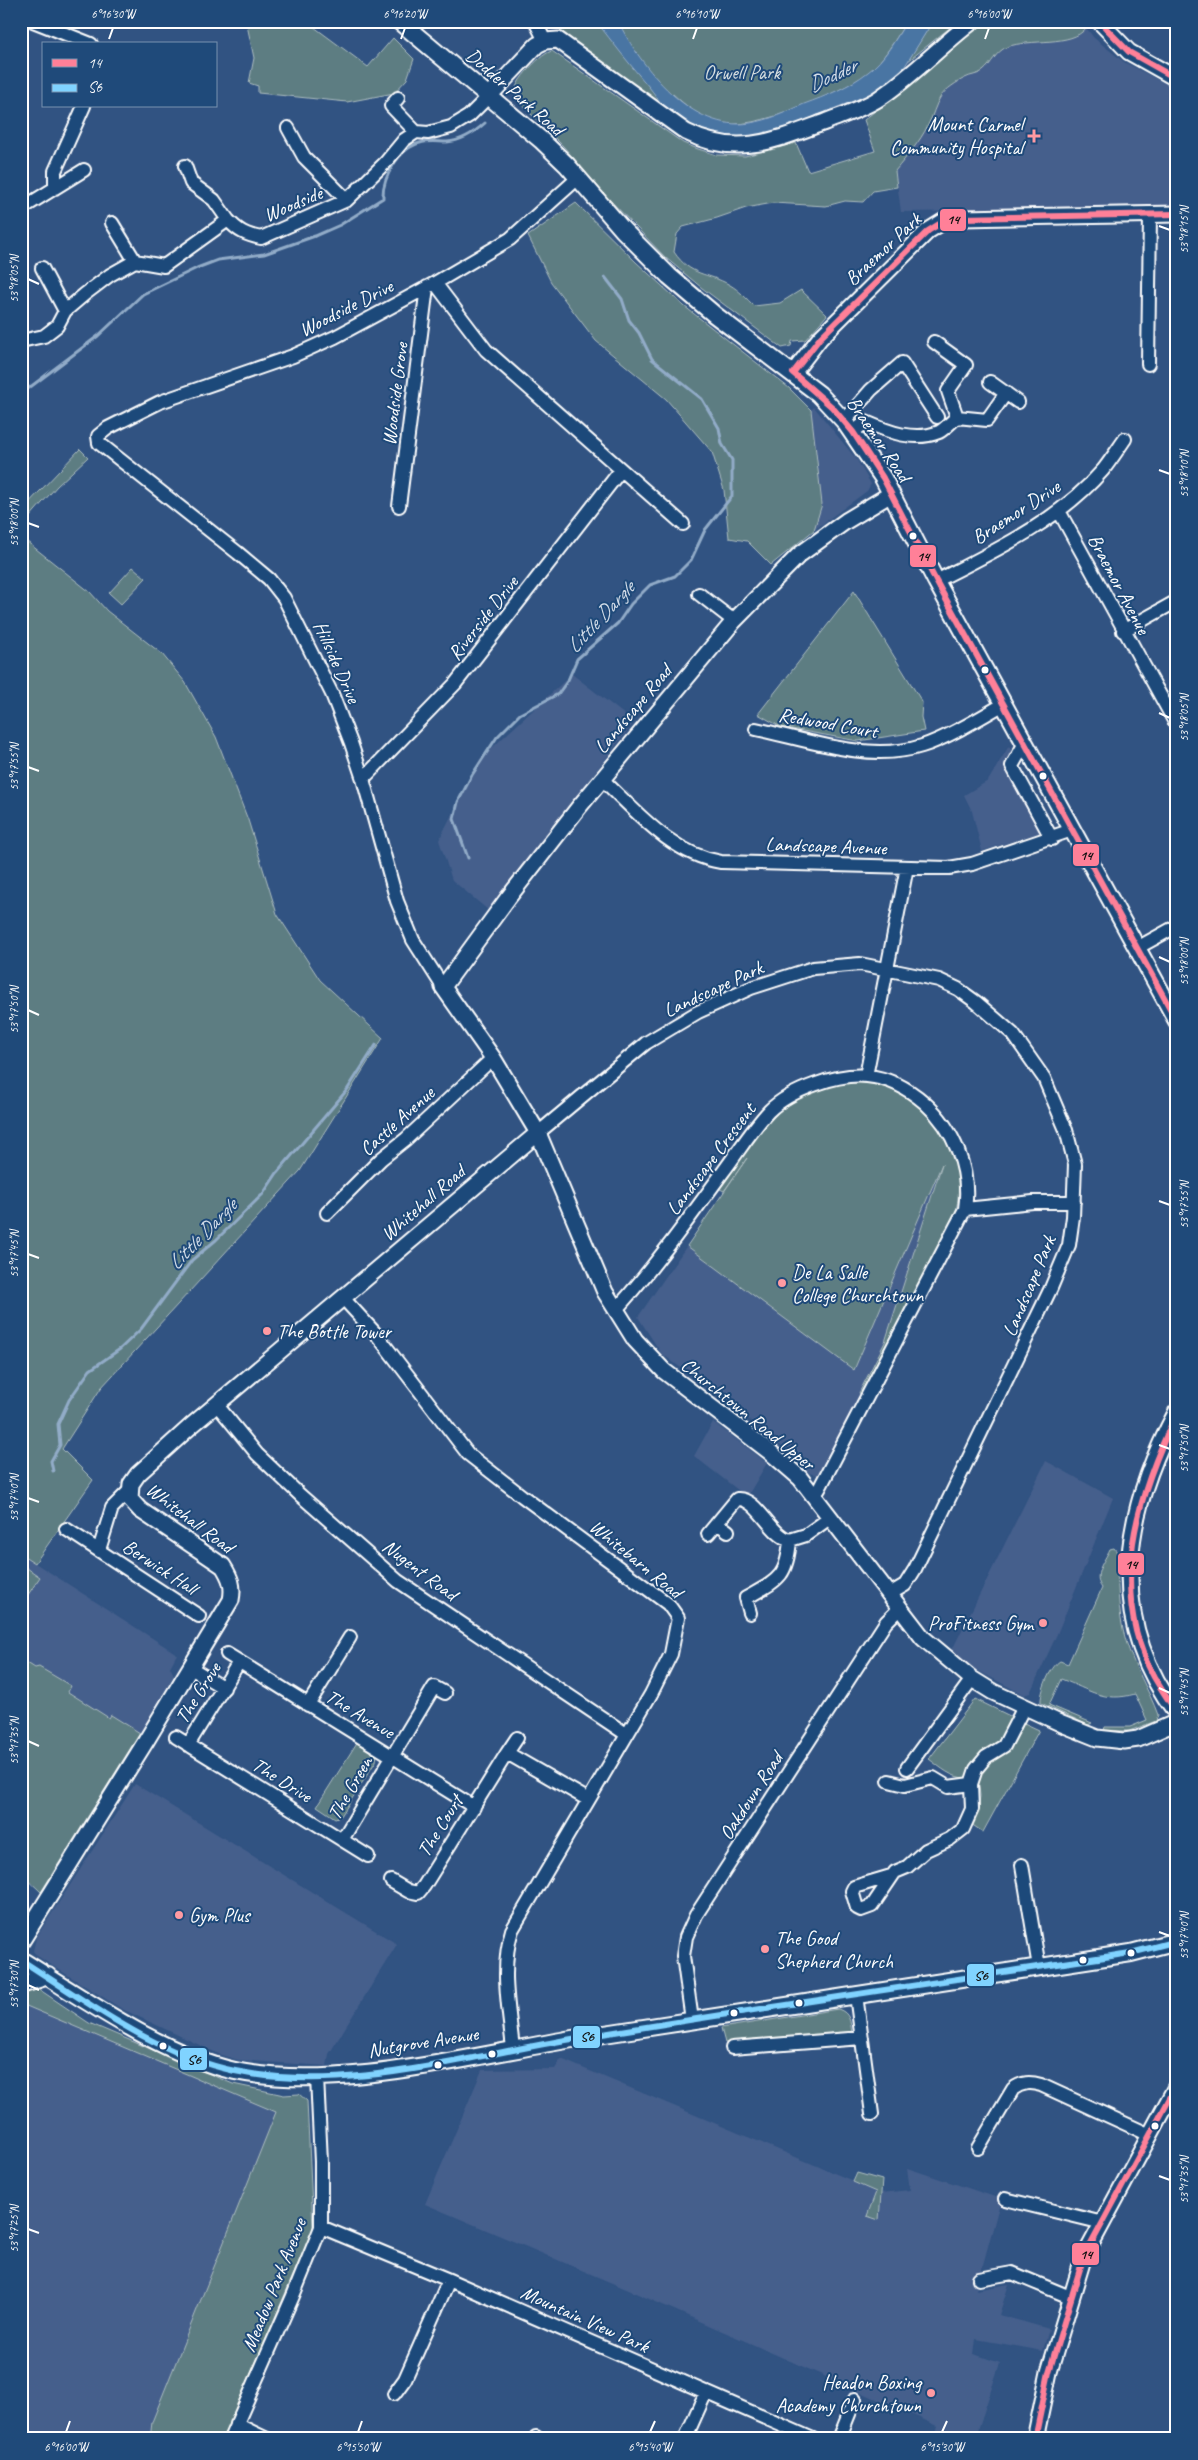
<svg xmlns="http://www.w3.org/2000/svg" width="1198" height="2460" font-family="Caveat,sans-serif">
<rect width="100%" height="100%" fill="#315382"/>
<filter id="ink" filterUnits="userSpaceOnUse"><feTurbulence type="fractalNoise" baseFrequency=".02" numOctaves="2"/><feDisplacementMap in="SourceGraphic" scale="10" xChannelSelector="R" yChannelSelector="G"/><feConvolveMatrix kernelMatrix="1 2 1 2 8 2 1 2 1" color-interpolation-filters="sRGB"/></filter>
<g filter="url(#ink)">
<path fill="#455f8c" d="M985 21H1081L1094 38 1124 62 1177 90V205L1145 209 901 212 886 101Z
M814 407 857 460 871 484 867 491 814 530 822 504 811 410Z
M572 674 634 722 488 910 452 880 439 840 480 759Z
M1009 746 1054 828 982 851 972 811 964 795 988 781Z
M758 1142 945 1155 885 1342 821 1471 816 1475 809 1473 787 1451 751 1421 661 1353 638 1317Z
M713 1422 767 1463 747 1497 694 1456Z
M1046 1461 1113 1498 1057 1634 1030 1693 1024 1695 971 1667 952 1650Z
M21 1554 177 1654 170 1667 174 1675 140 1733 41 1892 21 1873Z
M135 1784 397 1944 329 2054 327 2066 238 2060 221 2055 122 2009 37 1956 33 1951 36 1938Z
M40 1990 89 2023 233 2084 284 2095 152 2422 149 2439H21V1993Z
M561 2059 853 2181 857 2173 882 2180 881 2193 910 2190 907 2168 1001 2199 976 2290 1009 2284 999 2315 1049 2329 1043 2351 976 2339 974 2354 1000 2363 975 2439H934L938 2426 631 2291 425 2204 482 2070 555 2069Z"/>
<path fill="#5d7d82" stroke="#aebec0" d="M240 21H306L368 67 393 38 414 59 407 79 394 93 347 102 258 93V86L249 83 254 58 247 25Z
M548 21H907C896 38 884 60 868 73 839 94 753 132 718 123 701 118 686 106 673 94L662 104H658Z
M933 21H958L907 62Z
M985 21H1081L1086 28C1072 47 1030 38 1007 47 995 52 992 64 983 71 978 75 970 75 965 78 957 82 946 89 941 96 935 105 933 116 928 125 920 142 907 156 895 171L897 187 873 191 863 202 845 201 826 206 773 203 746 208 717 218 683 227 677 234 674 252C691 277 707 272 730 285 739 290 747 299 754 306L780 303 801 290 827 315 805 340 792 341 791 346 782 348 702 288 666 258 606 196 563 146 521 104C519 99 515 93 516 88 518 78 542 53 552 51L683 143 698 149 717 155 745 156 796 143 808 171 875 151 864 120Z
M576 203 636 262 684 306 789 388 811 410 822 504 814 530 771 565 747 541 729 538 724 490 712 452 666 399 596 341 551 282 528 236Z
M80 449 88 457 57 486 21 527V511Z
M21 537 90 592 107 611 162 654 185 682 216 737 248 820 277 914 320 980 383 1038 300 1171 101 1388 62 1449 93 1480 35 1563 21 1554Z
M133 567 146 578 121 604 109 593Z
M854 591 922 702 921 717 924 731 858 741 781 727 758 714Z
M867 1081C876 1083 889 1084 897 1089 946 1118 970 1167 953 1223L864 1396 859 1393 885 1342 942 1164 854 1370 687 1246 747 1158 724 1191 718 1188 775 1111 811 1090 847 1082Z
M1114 1548 1117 1552C1118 1581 1117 1612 1126 1641 1134 1667 1149 1690 1158 1715L1156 1721 1129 1731 1104 1730 1105 1727H1130L1147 1720 1135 1694C1104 1703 1090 1690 1061 1679L1049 1705 1092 1723 1088 1725 1041 1703C1040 1692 1050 1667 1060 1661L1068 1664 1102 1588C1092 1575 1104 1562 1110 1549Z
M21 1564 40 1577 21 1605Z
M21 1659 35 1668 39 1667 71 1686 68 1692 109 1718 111 1715 140 1733 41 1892 21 1873Z
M975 1699 1014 1718 1003 1740 973 1764 966 1778C952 1778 941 1768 929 1759Z
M1024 1723 1039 1730 983 1832 971 1824 978 1811 980 1796 978 1775 984 1766 1007 1750 1021 1725Z
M358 1741 377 1753 376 1761 341 1816 335 1818 317 1806Z
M26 1989 40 1990 89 2023 233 2084 284 2095 299 2094 307 2101 313 2229 223 2439H150L152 2422 276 2112 24 2005 21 2010V1993Z
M838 2009C850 2013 850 2021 852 2033L725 2043 721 2028Z
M857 2173 882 2180 879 2220 867 2216 876 2192 853 2182Z"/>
<path fill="#4974a3" stroke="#92acc8" d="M596 21H618C641 67 692 133 750 123 770 120 786 112 804 104 826 96 849 87 868 72 885 60 896 38 907 21H933L905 66 878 91 771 134C732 143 694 137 665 108 659 101 654 93 649 87 630 65 613 43 596 21Z"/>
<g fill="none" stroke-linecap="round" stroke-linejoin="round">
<path stroke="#92acc8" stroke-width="3" d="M21 394 98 336 143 294 197 268 218 260 264 254 315 236 340 225 383 198C382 178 399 148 420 143 429 140 438 142 447 142 462 141 475 132 485 123
M468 858 454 819 458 802 472 775 497 737 520 714 558 694 568 680 577 659 618 623 631 604 650 585 675 576 691 560 705 530 732 496V460L722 444 719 428 702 399 652 359 639 333 629 320 622 299 605 277
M53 1471 51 1461 60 1445 58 1424 69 1400 90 1370 120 1349 141 1329 192 1260 216 1240 263 1194 277 1173 347 1090 376 1045"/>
<g stroke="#fff" stroke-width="16">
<path id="minor" d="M33 21 91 44
M535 21 545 41
M398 98 391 106 416 132
M288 128 304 157 347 200
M185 166 191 183 214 200 228 220
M55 188V171L84 106
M21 209 84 170
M112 223 135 261
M42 268 65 311
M435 283 486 350 683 524
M21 341 44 336 57 326 65 311 85 294 110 275 135 261 164 266 228 220C238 231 246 235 261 238L347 200 385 163 404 140 416 132 428 133 451 127 469 116 489 96
M934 342 966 365 948 391 957 417
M1148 364 1150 216
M990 382 1018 402
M844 421 871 390 902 363 937 417
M853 432 866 422C889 432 914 442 939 432 945 429 952 421 957 417L987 420 1006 393
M399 506 427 287
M1059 511 1177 726
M936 581C995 551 1059 521 1103 470 1111 460 1118 449 1125 439
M699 594 734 621
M1123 631 1177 601
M756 729C808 740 869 763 922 746 947 738 980 718 1004 704
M1025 743 1012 766 1052 839
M363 779 455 684 621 470
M602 779C637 812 671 854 721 862L949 868 972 864 1072 830
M1137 948 1177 926
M443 987 413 940 397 901 363 779 351 743 332 694 284 598 269 579 238 553 99 443 98 436 108 428 160 402 293 356 335 337 435 283 510 239 578 178
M866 1076 907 867
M538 1133 646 1043 698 1012 751 988 813 968 860 964 939 980 958 989 976 1002 1013 1034 1044 1078 1066 1130 1075 1164 1073 1217 1069 1245 1051 1288 915 1569 905 1585 888 1595
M965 1209 1033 1202H1074
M327 1213 381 1159 406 1139 493 1058
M343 1298 377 1335 468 1454 522 1496 668 1604 678 1618 671 1654 651 1694 512 1930C500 1969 509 2009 513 2049
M614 1308 621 1304C658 1262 690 1217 723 1172 738 1152 752 1129 769 1111 790 1090 838 1073 867 1076 889 1078 909 1089 925 1103 954 1129 971 1170 965 1209L819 1489 813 1496
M217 1405 257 1454 300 1495 398 1581 626 1734
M717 1523 728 1531
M66 1529 199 1616
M708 1534 737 1499C757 1497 770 1535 790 1540L806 1535 831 1517
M99 1550 112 1508 130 1490
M750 1613 746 1598C778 1580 787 1578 790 1540
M227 1654 474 1807
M191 1668 224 1688
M308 1705 350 1637
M176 1737 368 1856
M188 1745 239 1662
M507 1753 517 1738
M907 1768 972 1679
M889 1781 905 1785 933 1778 948 1787 971 1784 976 1769 986 1757 1004 1746 1024 1707
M342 1840 434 1687 445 1693
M1022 1865 1039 1967
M891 1876 854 1887 852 1891 857 1908 861 1910 872 1906 895 1872 907 1867 926 1850 950 1839 963 1829 972 1809 971 1784
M391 1881 408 1891 418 1893 424 1886 507 1753 587 1799
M856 1995 872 2114
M692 2020 683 1956 686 1937 696 1915 886 1622 899 1609
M732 2048 862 2038
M978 2148 1013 2089C1022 2082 1030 2082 1041 2085L1150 2135
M1005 2199 1103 2223
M321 2227 449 2280 813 2439
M979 2279 1012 2273 1070 2297
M394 2394 405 2379 449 2280
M236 2424 267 2439
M230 2439 293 2296 321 2227V2162L317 2077
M536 2439V2437
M685 2439 706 2392
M839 2439 855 2399"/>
</g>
<g stroke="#fff" stroke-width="19">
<path id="tertiary" d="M1099 21 1129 52 1177 79
M489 96 537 45 545 41 558 40 686 132C737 158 776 140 825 122 843 115 862 109 878 99 912 77 940 46 973 21
M793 373 820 338 928 231 944 221 963 218 1177 214
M891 494 846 521 799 555 734 621 579 807 508 898 443 987 493 1058 538 1133 605 1292 635 1340 664 1371 770 1452 800 1478 923 1638 972 1679 993 1692 1062 1724 1097 1738 1124 1741 1138 1739 1177 1722
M21 1942 146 1741 231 1600C234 1586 230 1577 223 1566L140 1510 130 1499 131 1484 138 1474 191 1426 538 1133
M1035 2439 1049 2372 1083 2259 1177 2085"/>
</g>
<g stroke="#fff" stroke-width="20">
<path id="secondary" d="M399 21 541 140 567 165 623 230 669 276 715 315 819 394 844 421 883 478 936 581 1177 1021
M1177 1412C1124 1511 1104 1617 1177 1713
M21 1960C84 1999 163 2055 235 2071 336 2092 471 2056 572 2039 758 2010 944 1981 1131 1953L1177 1941
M21 1985 48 1976"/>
</g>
<use href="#minor" stroke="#1f4a7a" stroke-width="12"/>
<use href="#tertiary" stroke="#1f4a7a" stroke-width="15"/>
<use href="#secondary" stroke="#1f4a7a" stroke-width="16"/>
<g stroke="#1f4a7a" stroke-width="10">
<path id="bus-1" d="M1099 21 1129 52 1177 79
M793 373 832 407 853 432 883 478 936 581 1177 1021
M793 373 820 338 928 231 944 221 963 218 1177 214
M1177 1413C1137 1495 1107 1591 1154 1677 1161 1689 1169 1701 1177 1713
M1035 2439 1049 2372 1083 2259 1177 2085"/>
</g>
<g stroke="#1f4a7a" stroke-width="10">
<path id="bus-2" d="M21 1960C87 2002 157 2055 235 2071 346 2094 463 2057 572 2039 758 2008 945 1981 1131 1953L1177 1941"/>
</g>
<use href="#bus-1" stroke="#ff8098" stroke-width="6"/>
<use href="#bus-2" stroke="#80d3ff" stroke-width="6"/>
</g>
</g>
<path fill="none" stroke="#fff" stroke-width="2" d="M109 39 113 28M401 39 405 28M693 39 697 28M985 39 989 28M1159 226 1170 230M28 279 39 284M1159 470 1170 474M28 523 39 527M1159 713 1170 718M28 767 39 771M1159 957 1170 962M28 1010 39 1015M1159 1201 1170 1205M28 1254 39 1258M1159 1445 1170 1449M28 1498 39 1502M1159 1688 1170 1693M28 1741 39 1746M1159 1932 1170 1936M28 1985 39 1990M1159 2176 1170 2180M28 2229 39 2233M66 2432 70 2421M358 2432 362 2421M650 2432 655 2421M942 2432 947 2421"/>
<g fill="#ff9aa2" stroke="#1f4a7a" stroke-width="2">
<path d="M1031.5 128.5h5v5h5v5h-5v5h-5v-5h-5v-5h5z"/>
<circle cx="782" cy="1283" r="5"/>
<circle cx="267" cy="1331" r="5"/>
<circle cx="1043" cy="1623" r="5"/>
<circle cx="179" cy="1915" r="5"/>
<circle cx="765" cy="1949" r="5"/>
<circle cx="931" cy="2393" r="5"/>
</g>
<g fill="#fff" stroke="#1f4a7a" stroke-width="2">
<circle cx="913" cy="536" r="4.5"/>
<circle cx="985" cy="670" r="4.5"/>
<circle cx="1043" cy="776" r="4.5"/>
<circle cx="1131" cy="1953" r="4.5"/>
<circle cx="1083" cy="1960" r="4.5"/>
<circle cx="799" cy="2003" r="4.5"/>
<circle cx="734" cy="2013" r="4.5"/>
<circle cx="163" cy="2046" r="4.5"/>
<circle cx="492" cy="2054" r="4.5"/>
<circle cx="438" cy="2065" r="4.5"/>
<circle cx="1155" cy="2126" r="4.5"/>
</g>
<g text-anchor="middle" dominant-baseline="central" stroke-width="4" stroke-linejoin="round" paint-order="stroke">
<g font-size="20" fill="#d6dee0" stroke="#1f4a7a">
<text x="742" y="72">Orwell Park</text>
</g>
<g font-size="20" fill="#fff" stroke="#1f4a7a">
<text transform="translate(515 92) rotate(41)">Dodder Park Road</text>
<text transform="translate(293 204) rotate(-23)">Woodside</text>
<text transform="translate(883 249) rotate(-43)">Braemor Park</text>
<text transform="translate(346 308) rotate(-27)">Woodside Drive</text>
<text transform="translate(395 394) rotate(-83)">Woodside Grove</text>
<text transform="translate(879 439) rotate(56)">Braemor Road</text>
<text transform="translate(1016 512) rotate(-33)">Braemor Drive</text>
<text transform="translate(1119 584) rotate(62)">Braemor Avenue</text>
<text transform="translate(483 618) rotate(-52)">Riverside Drive</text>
<text transform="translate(337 662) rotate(66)">Hillside Drive</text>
<text transform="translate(633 709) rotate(-50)">Landscape Road</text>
<text transform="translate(828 723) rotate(10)">Redwood Court</text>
<text transform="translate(826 846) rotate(2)">Landscape Avenue</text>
<text transform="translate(713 989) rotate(-25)">Landscape Park</text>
<text transform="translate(397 1121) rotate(-42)">Castle Avenue</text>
<text transform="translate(711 1159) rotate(-53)">Landscape Crescent</text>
<text transform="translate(423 1203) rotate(-41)">Whitehall Road</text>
<text transform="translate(1029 1286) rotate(-67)">Landscape Park</text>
<text transform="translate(748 1414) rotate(39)">Churchtown Road Upper</text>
<text transform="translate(190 1518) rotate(37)">Whitehall Road</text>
<text transform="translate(636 1559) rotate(39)">Whitebarn Road</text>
<text transform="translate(160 1567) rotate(33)">Berwick Hall</text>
<text transform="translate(420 1570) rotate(37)">Nugent Road</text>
<text transform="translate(198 1693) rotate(-58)">The Grove</text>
<text transform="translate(360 1714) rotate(31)">The Avenue</text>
<text transform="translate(282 1780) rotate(32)">The Drive</text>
<text transform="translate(350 1788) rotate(-60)">The Green</text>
<text transform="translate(751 1796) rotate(-57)">Oakdown Road</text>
<text transform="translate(440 1826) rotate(-58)">The Court</text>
<text transform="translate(423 2042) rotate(-9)">Nutgrove Avenue</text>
<text transform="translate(274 2285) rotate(-68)">Meadow Park Avenue</text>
<text transform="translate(585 2319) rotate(24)">Mountain View Park</text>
</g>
<g font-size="20" fill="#fff" stroke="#1f4a7a" text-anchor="start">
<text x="1023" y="124" text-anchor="end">Mount Carmel<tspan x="1023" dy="23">Community Hospital</tspan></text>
<text x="792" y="1272">De La Salle<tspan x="792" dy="23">College Churchtown</tspan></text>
<text x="277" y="1331">The Bottle Tower</text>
<text x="1033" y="1623" text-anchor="end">ProFitness Gym</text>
<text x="189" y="1915">Gym Plus</text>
<text x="775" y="1938">The Good<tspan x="775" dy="23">Shepherd Church</tspan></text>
<text x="921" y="2382" text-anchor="end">Headon Boxing<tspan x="921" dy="23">Academy Churchtown</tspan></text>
</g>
<g font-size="21" font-style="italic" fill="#d2dce8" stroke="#1f4a7a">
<text transform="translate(832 75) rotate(-25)">Dodder</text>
<text transform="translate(600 617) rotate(-47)">Little Dargle</text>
<text transform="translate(202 1234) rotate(-46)">Little Dargle</text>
</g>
</g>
<g stroke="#1f4a7a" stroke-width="2">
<rect x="939" y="208" width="28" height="24" rx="5" fill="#ff8098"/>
<rect x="909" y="544" width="28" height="24" rx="5" fill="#ff8098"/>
<rect x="1072" y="843" width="28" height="24" rx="5" fill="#ff8098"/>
<rect x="1117" y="1552" width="28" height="24" rx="5" fill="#ff8098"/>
<rect x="966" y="1963" width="29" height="24" rx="5" fill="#80d3ff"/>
<rect x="572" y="2025" width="29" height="24" rx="5" fill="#80d3ff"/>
<rect x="179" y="2047" width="29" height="24" rx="5" fill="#80d3ff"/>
<rect x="1071" y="2242" width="29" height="24" rx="5" fill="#ff8098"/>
</g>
<g font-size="14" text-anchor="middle" font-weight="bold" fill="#111">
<text x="953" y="224">14</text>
<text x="923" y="561">14</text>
<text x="1086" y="860">14</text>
<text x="1131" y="1569">14</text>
<text x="981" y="1980">S6</text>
<text x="587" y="2041">S6</text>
<text x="194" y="2064">S6</text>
<text x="1086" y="2259">14</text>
</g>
<rect width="1198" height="2460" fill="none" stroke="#1f4a7a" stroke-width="55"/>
<rect x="42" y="42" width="175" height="65" fill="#1f4a7a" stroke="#7992af"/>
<rect x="52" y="59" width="25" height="8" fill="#ff8098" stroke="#7992af"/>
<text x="88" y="68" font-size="15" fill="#ffffff">14</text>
<rect x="52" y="84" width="25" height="8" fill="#80d3ff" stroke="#7992af"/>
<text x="88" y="92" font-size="15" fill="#ffffff">S6</text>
<rect x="28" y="28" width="1142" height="2404" fill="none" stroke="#fff" stroke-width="2"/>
<g font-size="12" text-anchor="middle" fill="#fff">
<text x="113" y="18">6°16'30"W</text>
<text x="405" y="18">6°16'20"W</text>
<text x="697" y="18">6°16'10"W</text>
<text x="989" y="18">6°16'00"W</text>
<text transform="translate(1184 230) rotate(-90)" y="4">53°18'15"N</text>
<text transform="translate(14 279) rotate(-90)" y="4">53°18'05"N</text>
<text transform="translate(1184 474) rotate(-90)" y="4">53°18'10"N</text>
<text transform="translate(14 523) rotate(-90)" y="4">53°18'00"N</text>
<text transform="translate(1184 718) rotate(-90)" y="4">53°18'05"N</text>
<text transform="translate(14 767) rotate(-90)" y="4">53°17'55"N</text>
<text transform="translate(1184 962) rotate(-90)" y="4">53°18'00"N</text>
<text transform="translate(14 1010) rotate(-90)" y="4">53°17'50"N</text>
<text transform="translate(1184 1205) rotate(-90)" y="4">53°17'55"N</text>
<text transform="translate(14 1254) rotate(-90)" y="4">53°17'45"N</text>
<text transform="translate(1184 1449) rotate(-90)" y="4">53°17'50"N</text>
<text transform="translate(14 1498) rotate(-90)" y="4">53°17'40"N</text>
<text transform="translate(1184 1693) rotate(-90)" y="4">53°17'45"N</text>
<text transform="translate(14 1741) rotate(-90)" y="4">53°17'35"N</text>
<text transform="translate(1184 1936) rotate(-90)" y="4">53°17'40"N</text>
<text transform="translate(14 1985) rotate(-90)" y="4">53°17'30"N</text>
<text transform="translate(1184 2180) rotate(-90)" y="4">53°17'35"N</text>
<text transform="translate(14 2229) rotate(-90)" y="4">53°17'25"N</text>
<text x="66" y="2451">6°16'00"W</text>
<text x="358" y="2451">6°15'50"W</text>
<text x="650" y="2451">6°15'40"W</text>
<text x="942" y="2451">6°15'30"W</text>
</g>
</svg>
